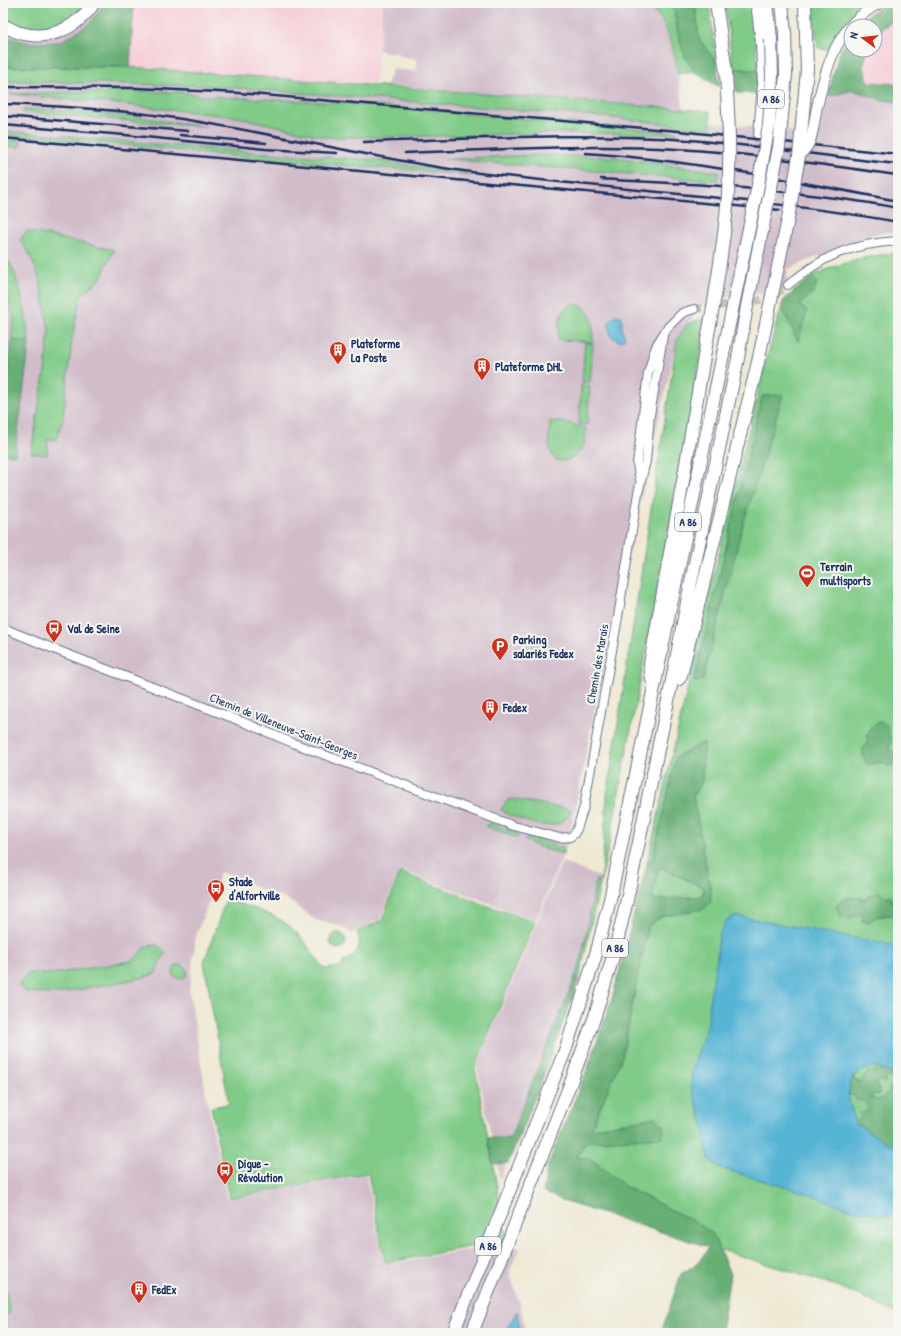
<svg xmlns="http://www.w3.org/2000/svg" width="901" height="1336" font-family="'Patrick Hand',sans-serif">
<rect width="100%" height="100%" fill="#f6f6f2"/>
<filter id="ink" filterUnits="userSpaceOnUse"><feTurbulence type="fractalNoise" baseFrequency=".025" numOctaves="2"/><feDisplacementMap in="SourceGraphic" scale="8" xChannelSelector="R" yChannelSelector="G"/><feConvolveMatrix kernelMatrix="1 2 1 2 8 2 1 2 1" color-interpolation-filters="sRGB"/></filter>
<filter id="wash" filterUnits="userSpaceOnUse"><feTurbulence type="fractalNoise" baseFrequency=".012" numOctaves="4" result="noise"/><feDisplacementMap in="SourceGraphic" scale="16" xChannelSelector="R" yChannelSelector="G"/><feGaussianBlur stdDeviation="0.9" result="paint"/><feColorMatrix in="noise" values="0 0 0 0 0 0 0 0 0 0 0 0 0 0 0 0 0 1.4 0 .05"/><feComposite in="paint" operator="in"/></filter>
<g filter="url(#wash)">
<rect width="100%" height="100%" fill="#efe9d4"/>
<path fill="#f6cfd8" d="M134 3H383L375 83 336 82 211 86 129 84Z
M898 17V90L866 86 863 66 868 50H875V40L882 29Z"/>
<path fill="#d1bdca" d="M3 3H134L129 84 211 86 355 83 819 134 828 97 866 86 898 90V233L888 232 869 235 788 269 786 291 709 298 687 324 677 340 603 668 568 843 536 920 400 870 380 919 352 933 342 927 315 920 288 900 220 872 196 936 189 990 208 1106 227 1199 366 1175 384 1265 509 1243 520 1249 509 1272 520 1304 526 1333H3Z
M383 3H645L655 11 665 28 675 57 684 111 387 85 388 78H390L392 69 416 71 417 59 399 56 397 53 379 51Z
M562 862 602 878 578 979 500 1179 477 1067Z"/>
<path fill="#80cb88" stroke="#4e7d73" d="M3 3H86L70 19 50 29 29 27 12 22 3 14Z
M645 3H673L677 27 685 55 695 72 678 74C675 53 669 28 655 11 652 8 648 6 645 3Z
M695 3H709L717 63 699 39Z
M725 3H753L758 71 733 68Z
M813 3H866L843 24 828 50 818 48 813 15Z
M3 67H130L710 111 711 129 604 117 211 86 3 81Z
M119 91 183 92 202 96 344 103 676 132 678 134 566 133 391 137H325L237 117 119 104 10 94Z
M24 109H39L140 117 206 127 23 112Z
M3 131 250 152 374 160 472 175 230 156 136 146 3 135Z
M3 140 21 141 20 147 3 146Z
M538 155 616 157 719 172 717 181 445 159Z
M27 231 114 250 100 279 81 295 72 339 63 419 56 440 48 439 47 455 31 453 46 364 49 330 40 281 31 257 20 240Z
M3 251C20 278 25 309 29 341L11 340 14 319 3 283Z
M892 253H898V1314L840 1287 566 1202 557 1189 602 1059 652 863 648 860 709 595 765 365 783 301 812 276 830 268 857 259Z
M576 304C594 309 593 326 593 342L558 340C559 327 558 305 576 304Z
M707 317 682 461 610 840 579 979 575 977 581 961 596 880 601 881 607 795 677 340 687 324Z
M585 342 593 344 590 382H582Z
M581 385 590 386 587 425 579 424Z
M550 421 574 424V425L586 428C586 433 586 439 584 444 580 454 560 470 552 455 547 446 549 432 550 421Z
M512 799 569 809 571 812C556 837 525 821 504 813L505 812 501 810 507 801Z
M492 823 516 833 517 834V838L485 826Z
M530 837 562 848 564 851 563 853H556V851L554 850 553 852 525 841 527 838Z
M400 872 491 907 535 921 475 1068 507 1240 385 1263 368 1173 229 1198 211 1107 229 1104 204 962 226 899C249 908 278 913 296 932 307 943 314 957 325 969L343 966V961C356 958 363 944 357 932L382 920Z
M330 941a8 8 0 1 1 16 0a8 8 0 1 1-16 0Z
M157 945 166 953 158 965 156 973 147 977 146 975V977L56 994 25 992 20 986 19 983 28 973 53 974 131 961 135 959 146 946Z
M173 972a7 7 0 1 1 14 0a7 7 0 1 1-14 0Z
M3 1275 10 1313 4 1315 7 1333H3Z"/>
<path fill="#68af74" stroke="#426f69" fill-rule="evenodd" d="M104 3H134L130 67H3V34L7 37 29 43 60 42 89 24 102 7Z
M673 3H695L699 39 717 63 719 87C712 82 701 78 695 72 680 56 676 24 673 3Z
M891 3H898V17L882 29 875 40V26H856C865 16 877 7 891 3Z
M851 32V50H868L863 66 869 82 898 84V102L882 100 853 90 828 97 838 56Z
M733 68 758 71V94L737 93Z
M812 276 817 283 813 293 799 305 807 311 798 342 782 308 783 301Z
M11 340 29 341 28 355 15 455 3 454V411Z
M783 395 742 528 703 680 694 682 762 396Z
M880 722 887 725 891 744 889 750 898 754V764L888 766 882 762 868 765C861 757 860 747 869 741L867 737C869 729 872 725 880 722Z
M704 742 702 782 693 796 711 891V902L704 909 661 917 648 926 622 1057 591 1129 656 1117 659 1120V1123L664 1124V1132L662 1137 586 1142 577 1157 590 1158 626 1187 699 1224 713 1234 730 1274 721 1333H661L681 1274 698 1263 709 1247 566 1202 543 1192 547 1167 588 1067 612 999 648 860 652 862 676 757ZM659 867 704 888 702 896 652 900Z
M879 891 883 896H891L892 903H898V914L876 917 868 923 862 921V913L850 918 841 917 837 909V905C846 896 855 896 866 900L867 897Z
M575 977 579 979C557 1041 534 1103 508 1163L493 1164 488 1138H510Z
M877 1067 898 1076V1109L896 1111 898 1112V1146L889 1144 855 1123 861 1117 860 1112 866 1111 868 1105 864 1101 856 1100 855 1096 848 1095 852 1077 855 1075 854 1080 861 1082 867 1073 874 1072ZM886 1076 895 1082C889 1089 888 1095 879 1100L871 1098 872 1095 879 1094V1091L876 1083 878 1080 885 1083Z"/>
<path fill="#57b4d5" stroke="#39729a" d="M615 315 622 316V329L625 337 622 341H618L611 336C609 326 607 322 615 315Z
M736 916 898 946V1076L875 1067 863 1070 852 1077 848 1095 855 1123 889 1144 898 1146V1216L895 1217 849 1209 809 1194 720 1168 710 1160 706 1148 705 1130 691 1086 692 1070 708 1023 710 998 717 958 719 935 726 921Z
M517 1311 521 1333H505V1331Z"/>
</g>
<g filter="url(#ink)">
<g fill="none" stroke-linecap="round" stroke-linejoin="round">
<path stroke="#c5c4bc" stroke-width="8" stroke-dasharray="8 4" stroke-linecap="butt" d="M694 309 762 300 772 297 788 285"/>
<g stroke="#657087" stroke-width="10">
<path id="minor" d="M788 285C824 255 851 244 898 241
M640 480 637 464 648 373 653 355 657 344 667 328 682 313 694 309
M3 628 59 651 243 722 293 743 514 826 560 838 570 837 574 834 577 829 584 807 618 617 638 493 646 461 650 415 663 336"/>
</g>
<g stroke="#657087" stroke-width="14">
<path id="highway" d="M716 3 726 72
M757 3 762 42 764 84 760 136
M767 3 771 39
M782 3 785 33 786 74
M3 25C7 27 12 30 17 32 48 42 76 29 94 3
M679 679 681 675 758 362
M652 680 650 664 683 481 705 351
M453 1333 566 1048 597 951 611 895 723 354
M472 1333 571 1082 595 1016 615 950 627 900 670 691 690 587 738 358"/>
</g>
<use href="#minor" stroke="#fff" stroke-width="8"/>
<use href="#highway" stroke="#fff" stroke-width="12"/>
<path stroke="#1b2f5e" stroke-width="2.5" d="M3 87 137 88 239 93 678 131 898 154
M3 104C60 106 118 109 175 118 269 132 362 156 456 170 603 190 752 196 898 222
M3 116 188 131
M3 125 125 135 265 149 337 153
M180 135 266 143
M3 138 780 210
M364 142C472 139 580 132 688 140 758 145 828 157 898 164
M405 153C495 150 586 144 676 149 751 153 824 165 898 175
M585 153C690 160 795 181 898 201
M601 179C640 182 680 183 720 186 779 191 839 197 898 208"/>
<g stroke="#657087" stroke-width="12" stroke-linecap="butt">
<path id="major-bridge" d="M799 156C803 152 807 148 809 143 813 136 815 116 817 107 827 64 837 25 880 3"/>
</g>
<g stroke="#657087" stroke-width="14" stroke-linecap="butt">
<path id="highway-bridge" d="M705 351C715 299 724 246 728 194 731 153 728 113 726 72
M723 354 758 185 769 125 772 77 771 39
M738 358 747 306 779 147 786 74
M758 362 788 219 799 156 807 70 805 3"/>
</g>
<use href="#major-bridge" stroke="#fff" stroke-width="10"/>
<use href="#highway-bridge" stroke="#fff" stroke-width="12"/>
</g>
</g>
<defs>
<g id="building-pin" transform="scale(0.9)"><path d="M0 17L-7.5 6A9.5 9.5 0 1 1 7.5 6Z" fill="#c8321e" stroke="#f6f6f2"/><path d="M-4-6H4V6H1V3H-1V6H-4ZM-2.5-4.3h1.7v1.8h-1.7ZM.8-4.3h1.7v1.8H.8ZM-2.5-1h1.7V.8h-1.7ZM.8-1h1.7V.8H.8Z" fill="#fff"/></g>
<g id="stadium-pin" transform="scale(0.9)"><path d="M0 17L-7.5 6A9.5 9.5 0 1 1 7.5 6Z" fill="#c8321e" stroke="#f6f6f2"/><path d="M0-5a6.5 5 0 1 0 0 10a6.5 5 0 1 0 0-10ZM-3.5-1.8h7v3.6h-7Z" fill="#fff"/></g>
<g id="bus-pin" transform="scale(0.9)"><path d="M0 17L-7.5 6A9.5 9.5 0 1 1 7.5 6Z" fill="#c8321e" stroke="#f6f6f2"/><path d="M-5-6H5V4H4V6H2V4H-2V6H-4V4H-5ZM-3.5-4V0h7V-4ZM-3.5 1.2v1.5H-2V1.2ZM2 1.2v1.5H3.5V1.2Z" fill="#fff"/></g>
<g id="parking-pin" transform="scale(0.9)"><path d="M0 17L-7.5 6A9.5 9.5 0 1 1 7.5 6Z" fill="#c8321e" stroke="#f6f6f2"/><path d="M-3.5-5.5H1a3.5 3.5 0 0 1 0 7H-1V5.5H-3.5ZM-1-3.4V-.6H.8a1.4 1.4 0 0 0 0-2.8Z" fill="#fff"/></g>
</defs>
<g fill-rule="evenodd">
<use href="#building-pin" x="338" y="350"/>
<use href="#building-pin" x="482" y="366"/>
<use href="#stadium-pin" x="807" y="573"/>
<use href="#bus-pin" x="54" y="628"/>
<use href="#parking-pin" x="500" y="646"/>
<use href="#building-pin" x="490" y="707"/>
<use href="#bus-pin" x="216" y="888"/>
<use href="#bus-pin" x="225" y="1170"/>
<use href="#building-pin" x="139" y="1289"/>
</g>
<g text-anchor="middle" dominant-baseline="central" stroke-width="4" stroke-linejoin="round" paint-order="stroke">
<g fill="#f6f6f2" stroke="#5d6b8a" stroke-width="1">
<rect x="758" y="90" width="26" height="18" rx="3"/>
<rect x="675" y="513" width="26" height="18" rx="3"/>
<rect x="602" y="939" width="26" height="18" rx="3"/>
<rect x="475" y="1237" width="26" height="18" rx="3"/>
</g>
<g font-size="11" font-weight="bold" fill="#1b2f5e">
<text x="771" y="99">A 86</text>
<text x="688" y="522">A 86</text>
<text x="615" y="948">A 86</text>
<text x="488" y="1246">A 86</text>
</g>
<g font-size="12" font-weight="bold" fill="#1b2f5e" stroke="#f6f6f2" text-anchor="start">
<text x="351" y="343">Plateforme<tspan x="351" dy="14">La Poste</tspan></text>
<text x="495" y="366">Plateforme DHL</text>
<text x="820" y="566">Terrain<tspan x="820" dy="14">multisports</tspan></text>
<text x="67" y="628">Val de Seine</text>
<text x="513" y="639">Parking<tspan x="513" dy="14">salariés Fedex</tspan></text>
<text x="503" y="707">Fedex</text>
<text x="229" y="881">Stade<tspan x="229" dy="14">d'Alfortville</tspan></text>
<text x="238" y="1163">Digue -<tspan x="238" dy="14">Révolution</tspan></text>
<text x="152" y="1289">FedEx</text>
</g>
<g font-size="12" fill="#1b2f5e" stroke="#f6f6f2">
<text transform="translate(597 664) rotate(-80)">Chemin des Marais</text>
<text transform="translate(284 726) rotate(22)">Chemin de Villeneuve-Saint-Georges</text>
</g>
</g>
<rect width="901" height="1336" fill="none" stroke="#f6f6f2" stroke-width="16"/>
<g transform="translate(863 38) rotate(285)"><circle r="19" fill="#f6f6f2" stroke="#9ea6b7"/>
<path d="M0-3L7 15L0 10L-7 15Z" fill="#c8321e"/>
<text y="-6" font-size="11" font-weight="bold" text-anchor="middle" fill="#1b2f5e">N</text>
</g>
</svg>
